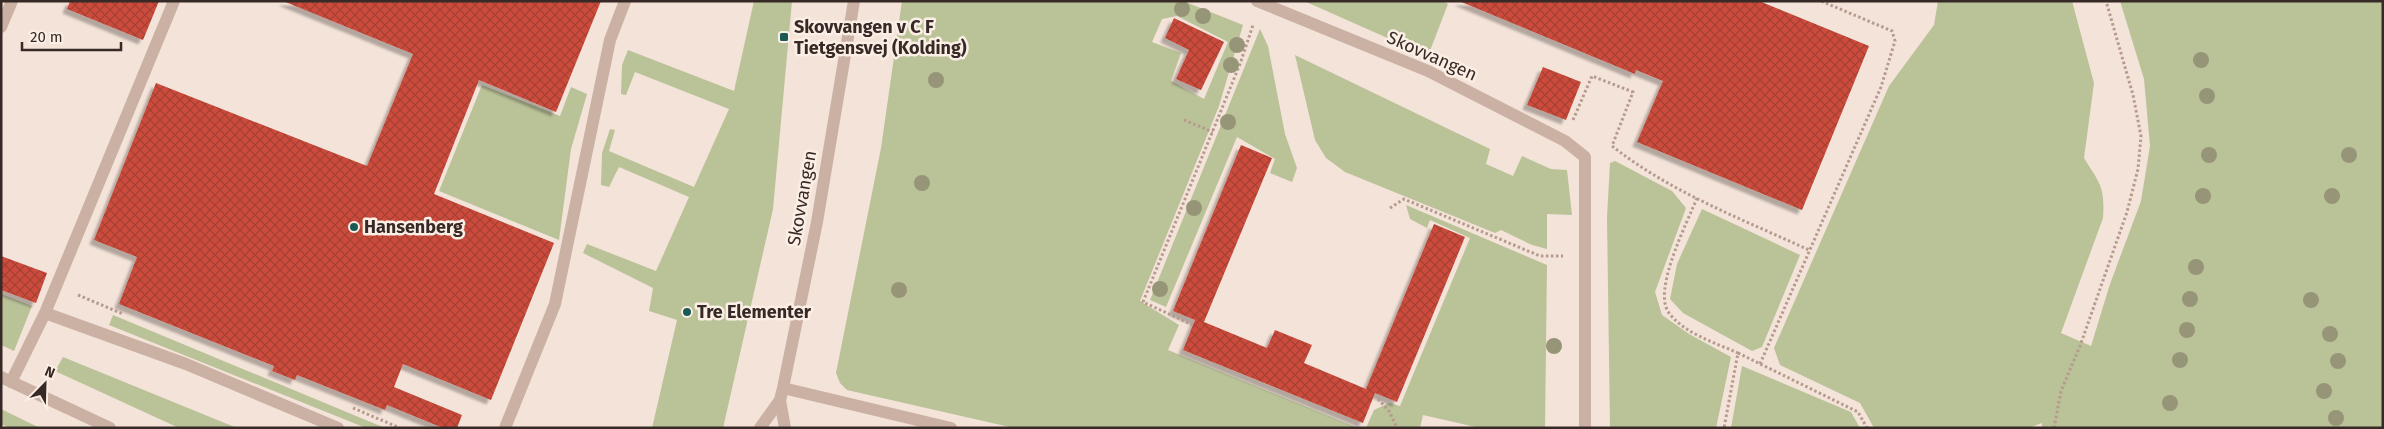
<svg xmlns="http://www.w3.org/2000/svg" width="2384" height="429" font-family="'Fira Sans',sans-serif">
<defs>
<pattern id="building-cross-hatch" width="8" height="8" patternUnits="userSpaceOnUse" patternTransform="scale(1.25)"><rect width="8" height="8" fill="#cc4c3d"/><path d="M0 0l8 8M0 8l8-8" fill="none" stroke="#a63f33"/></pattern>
<filter id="shadow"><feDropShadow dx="-4.5" dy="4.5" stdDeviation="1" flood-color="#0004"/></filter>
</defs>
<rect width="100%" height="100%" fill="#f3e3d9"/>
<path fill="#bac298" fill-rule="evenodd" d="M754 1H792L773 209 723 428H652L677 320 649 311 653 288 583 253 587 244 656 271 689 197 619 167 609 187 601 185 602 153 610 129 615 130 609 151 694 187 729 109 635 72 626 95 621 94 622 65 628 50 734 91Z
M902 1H1183L1243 25 1219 106 1140 301 1179 325 1168 350 1358 428H1014L847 390 840 383 836 373 881 148ZM1177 16 1228 42 1204 99 1171 81 1181 53 1152 42 1162 19Z
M1304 1H1443L1448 4 1428 56Z
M1938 1H2072L2094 83 2084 158C2100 184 2105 186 2103 218L2061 333 2091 346 2110 284 2141 201 2150 146 2144 79 2120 1H2383V428H2042V423L2029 428H1874L1860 403 1780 365 1774 348 1889 86 1934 25Z
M1260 29 1268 46 1285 134 1297 168 1292 182 1270 173 1275 159 1237 137 1166 307 1150 300Z
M1295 55 1490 149 1486 164 1513 176 1522 156 1551 169 1567 170 1572 215 1547 214V249L1532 245 1501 230 1495 233 1345 172 1326 158 1315 140Z
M482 85 560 116 571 87 587 94 571 149 559 240 439 191Z
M1615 161 1672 191 1686 208 1655 292 1662 315 1689 334 1731 357 1716 428H1610L1607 217 1610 163Z
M1406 205 1547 265 1545 428H1480L1423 415 1420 428H1366L1374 410 1389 403 1400 406 1470 238 1430 220 1427 228 1410 219Z
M1702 209 1800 255 1762 347 1752 351 1683 313 1670 299 1677 264Z
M1 294 32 306 14 351 1 345Z
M113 315 385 428H366L109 325Z
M63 357 237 428H179L55 371Z
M1742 366 1851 412 1860 428H1731Z
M1 409 40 428H10L1 424Z"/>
<path fill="url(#building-cross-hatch)" filter="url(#shadow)" d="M70 1H159L143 40 67 9Z
M283 1H601L556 112 479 80 434 194 554 243 491 400 403 364 394 387 462 415 457 428H443L387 405 385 410 297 375 295 380 272 371 274 366 119 304 137 257 94 240 156 83 367 166 413 54Z
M1459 1H1759L1869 46 1802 210 1637 142 1663 81 1636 70 1635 74Z
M1174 18 1224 42 1201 90 1176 79 1189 50 1165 38Z
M1543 67 1581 82 1566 120 1527 105Z
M1241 145 1272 158 1204 322 1267 348 1275 330 1312 345 1304 363 1366 389 1434 224 1465 237 1397 402 1375 393 1363 423 1183 350 1195 320 1173 311Z
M1 256 47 273 36 303 1 290Z"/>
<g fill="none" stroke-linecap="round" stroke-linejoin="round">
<path stroke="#b79a8f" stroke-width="3" stroke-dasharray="2.5 2.5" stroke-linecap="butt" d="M1184 120 1213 132
M1573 120 1592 76 1633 92 1612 146C1670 192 1742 219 1809 250
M1697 198C1687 223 1652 291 1669 313 1685 334 1716 343 1738 353L1724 428
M1390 208 1404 199 1540 256H1563
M78 295 123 314
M1193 325 1143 302 1240 64 1253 25
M1738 353 1858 412 1867 428
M1760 364 1881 87 1895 41 1892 31 1821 1
M1378 399 1389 411 1397 428
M353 408 400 428
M2054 428 2061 391 2080 346 2127 212 2138 169 2141 136 2133 95 2106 1"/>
<path stroke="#cbb1a4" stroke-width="12" d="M1257 1 1428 71 1565 141 1585 157V428
M1 27 12 1
M45 313 186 364 338 428
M1 377 110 428
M11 382 45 313 174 1
M783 388 951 428
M780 400 785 428
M505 428 555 304 610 40 625 1
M760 428 780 400 783 388 817 222 854 1"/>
</g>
<g fill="#979578">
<circle cx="1182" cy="9" r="8"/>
<circle cx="1203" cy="16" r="8"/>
<circle cx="1237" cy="45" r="8"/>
<circle cx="2201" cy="60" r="8"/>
<circle cx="1231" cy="65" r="8"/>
<circle cx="936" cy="80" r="8"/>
<circle cx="2207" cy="96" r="8"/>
<circle cx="1228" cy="122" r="8"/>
<circle cx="2209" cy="155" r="8"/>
<circle cx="2349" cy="155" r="8"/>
<circle cx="922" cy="183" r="8"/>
<circle cx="2203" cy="196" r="8"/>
<circle cx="2332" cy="196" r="8"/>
<circle cx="1194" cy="208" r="8"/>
<circle cx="2196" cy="267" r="8"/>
<circle cx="1160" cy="289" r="8"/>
<circle cx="899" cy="290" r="8"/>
<circle cx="2190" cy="299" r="8"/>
<circle cx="2311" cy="300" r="8"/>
<circle cx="2187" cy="330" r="8"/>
<circle cx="2330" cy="334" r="8"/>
<circle cx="1554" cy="346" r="8"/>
<circle cx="2180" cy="360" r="8"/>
<circle cx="2338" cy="361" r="8"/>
<circle cx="2324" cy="391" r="8"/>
<circle cx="2170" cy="403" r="8"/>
<circle cx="2336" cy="418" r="8"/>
</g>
<g fill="#1a5a55" stroke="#faeee5" stroke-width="2">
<rect x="779" y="32" width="10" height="10" rx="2.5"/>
<circle cx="354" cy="227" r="5"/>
<circle cx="687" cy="312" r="5"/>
</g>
<g text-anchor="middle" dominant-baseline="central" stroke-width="5" stroke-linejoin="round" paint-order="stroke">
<g font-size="18" font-weight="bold" fill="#362926" stroke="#faeee5" text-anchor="start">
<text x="794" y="27">Skovvangen v C F<tspan x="794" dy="21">Tietgensvej (Kolding)</tspan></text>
<text x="364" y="227">Hansenberg</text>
<text x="697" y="312">Tre Elementer</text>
</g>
<g font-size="18" fill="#362926" stroke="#faeee5">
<text transform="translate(1432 56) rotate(24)">Skovvangen</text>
<text transform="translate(802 198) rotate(-80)">Skovvangen</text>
</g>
</g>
<rect width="2384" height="429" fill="none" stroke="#362926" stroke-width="5"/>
<g transform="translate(45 384) rotate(23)" stroke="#faeee5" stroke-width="4" paint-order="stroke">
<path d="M0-4L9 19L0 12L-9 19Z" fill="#362926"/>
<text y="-8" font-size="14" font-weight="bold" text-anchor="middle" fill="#362926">N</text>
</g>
<path d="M22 42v8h99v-8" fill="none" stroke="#362926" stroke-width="2.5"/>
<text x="30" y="42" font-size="15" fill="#362926" stroke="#faeee5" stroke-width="4" paint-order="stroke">20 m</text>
</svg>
